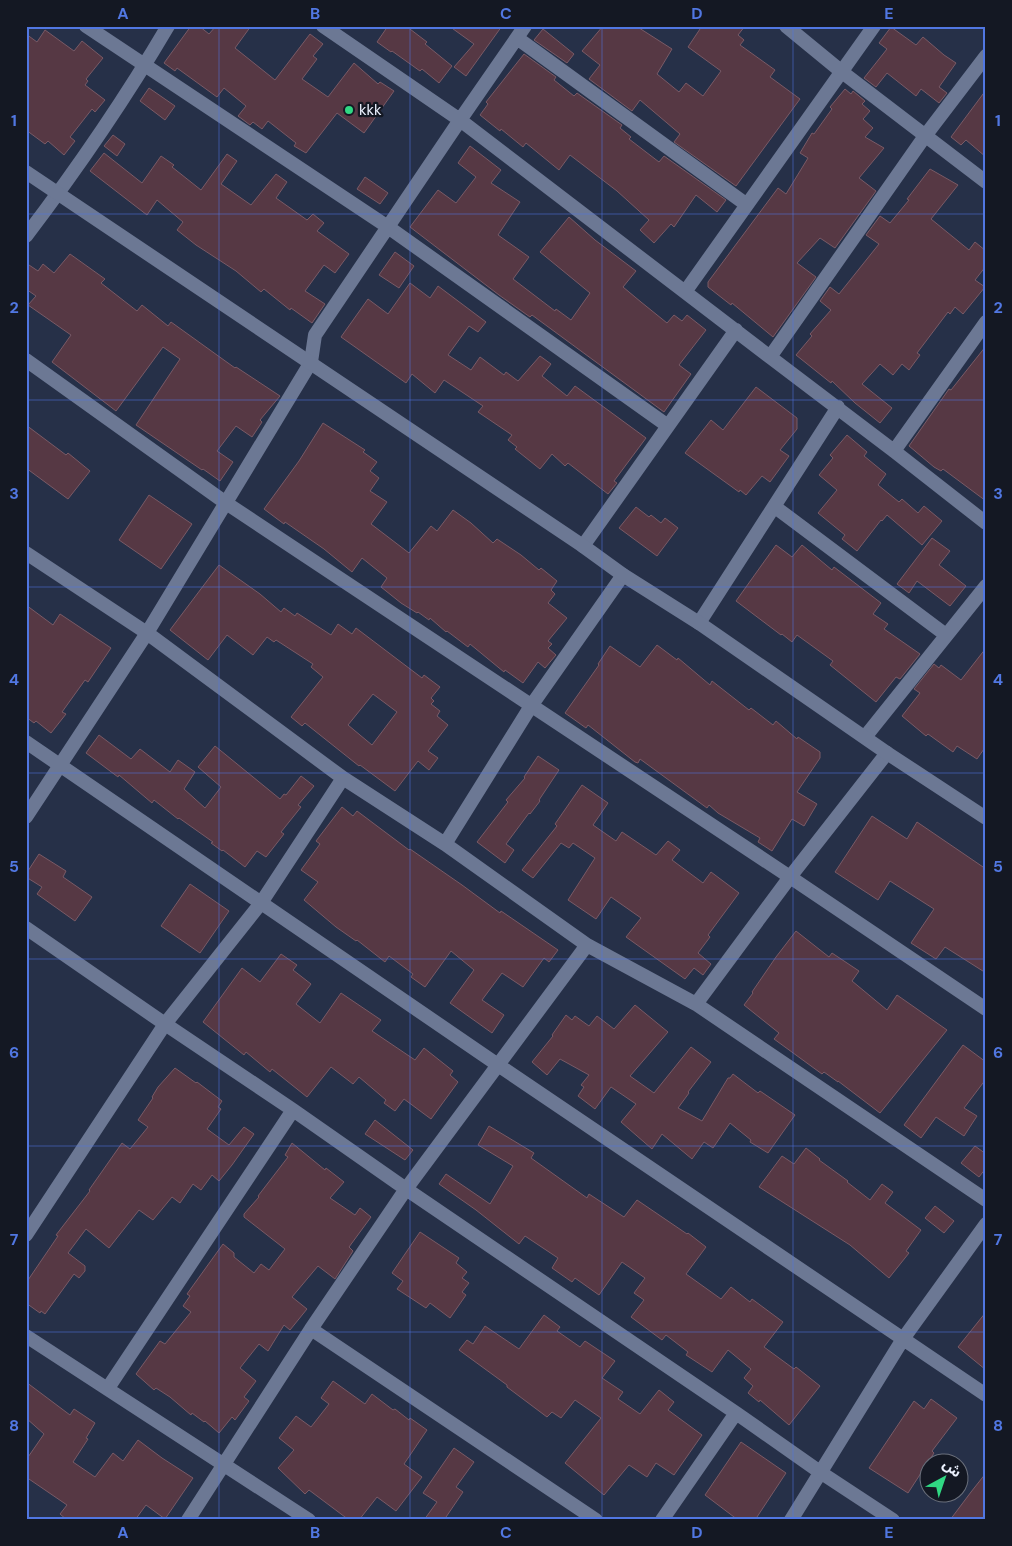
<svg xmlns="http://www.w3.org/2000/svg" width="1012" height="1546" font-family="'DM Sans','Noto Sans Arabic',sans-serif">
<rect width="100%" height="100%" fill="#263048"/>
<path fill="#563844" stroke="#795a66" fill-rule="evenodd" d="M191 26H199L209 34 216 26H251L235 48 275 80 310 34 323 44 313 56 317 59 302 79 328 97 354 63 378 84 380 82 394 91 364 133 337 113 306 153 294 146 296 143 268 121 262 129 253 122 250 125 238 116 246 106 224 88 217 97 177 68 175 71 164 63Z
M388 26H406L427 42 425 44 452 66 439 83 422 69 420 71 392 51 391 52 377 42Z
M449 26H502L466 76 454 67 474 44Z
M603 26H636L672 49 657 74 679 92 686 83 703 96 721 71 688 47 702 26H745L738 35 744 40 740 45 775 70 770 77 800 99 736 186 674 142 680 134 640 100 632 111 589 79 600 65 582 51Z
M891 27 916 45 923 37 944 55 956 63 939 87 947 93 939 103 921 89 916 96 887 73 876 87 864 78 887 49 879 43Z
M543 29 574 54 567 63 534 40Z
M45 30 74 51 82 41 103 58 86 79 88 81 85 85 105 100 95 112 92 109 70 137 75 141 64 155 48 141 45 144 26 130V34L37 42Z
M524 54 556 77 554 80 574 96 577 93 622 125 620 128 631 137 629 139 659 162 664 156 726 200 717 212 696 195 674 227 671 224 654 243 640 230 649 220 617 191 570 155 559 170 526 143 523 147 501 129 500 131 480 115 488 104 486 102Z
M149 88 175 106 165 120 140 101Z
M845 89 851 94 853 91 865 101 862 104 870 111 863 119 873 128 865 137 884 148 859 178 876 191 835 248 820 238 797 263 816 277 773 337 732 303 731 305 708 287V282L778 188 786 194 808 158 800 153 812 133 814 134 832 109 830 107Z
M986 90V157L966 140 961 145 951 137Z
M113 135 125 144 117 156 104 146Z
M470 146 501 170 491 183 520 202 498 235 529 257 513 279 555 311 556 309 571 320 590 293 540 252 569 217 595 240 636 271 623 287 641 302 667 323 674 315 682 321 687 315 706 330 679 365 691 374 664 412 532 315 530 317 499 295 410 227 438 190 456 203 476 177 458 163Z
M104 153 142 183 161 156 174 165 172 167 201 190 227 154 237 161 221 184 251 205 276 174 287 182 276 198 307 220 313 214 324 223 317 231 349 254 335 273 324 265 305 291 325 304 312 323 291 308 290 310 264 289 261 292 236 271 196 245 177 230 183 222 157 200 147 215 90 171Z
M930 169 958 185 931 219 969 250 975 242 986 251V266L975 280 985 287 963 314 955 307 950 314 948 312 917 353 920 355 909 370 902 364 893 375 880 364 862 384 892 408 880 423 855 403 832 381 831 383 796 355 812 336 810 334 831 310 820 301 830 287 839 294 879 244 866 235 880 216 890 223 909 200 907 199Z
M365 177 388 193 380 204 357 189Z
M395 252 414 266 399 288 379 275Z
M70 254 105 279 101 283 137 311 142 305 168 326 171 322 235 368 236 367 280 396 260 420 262 422 252 437 236 426 217 451 233 462 220 481 203 469 202 470 136 425 180 359 163 347 116 411 52 362 71 335 28 305 36 296 26 289V263L38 271 43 264 54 273Z
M410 283 430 298 438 286 486 322 478 332 469 326 448 355 471 370 480 357 504 375 506 372 518 381 540 356 551 364 542 376 567 396 575 386 646 438 614 481 617 483 608 494 568 463 565 466 552 454 540 469 515 449 517 447 508 440 512 435 478 412 483 406 444 380 435 393 412 374 406 383 341 337 368 299 388 314Z
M986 346V501L943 469 941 471 934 467 909 446 949 389 951 390Z
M756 387 797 418V429L780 450 789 456 770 482 762 476 746 495 740 490 739 492 685 453 711 420 723 430Z
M323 423 365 450 363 452 377 462 370 471 379 478 370 491 387 502 371 524 409 553 431 526 437 531 453 510 471 523 493 543 497 539 521 555 539 570 541 568 557 581 551 590 555 594 548 603 567 618 548 641 552 644 548 648 556 655 545 668 538 662 523 683 505 670 504 672 470 644 468 647 447 631 446 632 430 618 429 620 418 612 417 613 401 603 381 587 387 578 362 558 352 572 324 549 285 522 284 524 264 509 299 461Z
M26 425 66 455 68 453 90 471 68 499 26 468Z
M847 435 867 452 864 456 886 474 878 485 899 502 902 499 918 513 924 506 942 521 922 545 887 515 882 521 881 520 857 551 842 539 845 535 818 513 837 490 819 475 833 458 830 455Z
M149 495 192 524 161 569 119 540Z
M636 507 649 517 651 515 661 523 665 518 678 528 657 556 619 528Z
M932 538 950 551 939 565 966 586 950 606 917 581 909 593 897 584Z
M776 545 792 557 802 545 832 570 834 567 881 603 873 614 888 624 884 629 920 654 900 679 896 677 876 702 830 665 833 661 797 635 792 642 782 634 781 635 736 601Z
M219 565 260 594 281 612 284 608 295 616 297 613 331 635 338 624 352 634 356 628 422 678 424 675 440 687 431 698 434 701 431 704 440 711 437 716 448 725 428 751 438 758 429 770 418 761 395 791 360 765 359 766 305 723 302 726 291 717 323 677 311 667 313 664 276 640 274 642 267 637 253 655 227 635 208 660 170 630ZM373 694 397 712 372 745 348 725Z
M26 605 53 625 60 614 111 648 88 682 85 680 62 712 66 714 51 733 36 721 34 723 26 717Z
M657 645 677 660 678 658 710 685 712 681 749 710 751 708 773 725 776 721 797 739 798 737 820 752V758L797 792 817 804 804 826 792 819 772 851 758 842 760 838 718 813 709 805 707 808 640 759 638 763 635 762 588 725 586 728 565 713 599 665 598 664 610 646 640 667Z
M986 648V746L977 759 957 746 953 752 928 734 926 736 902 716 920 693 914 689 934 664 939 668 941 665 961 680Z
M99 735 131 759 140 749 170 772 178 760 195 772 184 789 205 808 221 787 198 767 215 746 280 799 284 794 286 795 301 776 314 786 298 805 301 807 281 832 284 834 266 857 257 851 245 867 223 850 222 851 211 843 213 842 179 818 178 819 154 800 152 803 119 775 118 777 86 753Z
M538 756 559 770 539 800 540 801 530 814 529 813 506 844 514 850 505 863 477 842 508 802 506 800 525 778 524 777Z
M582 785 608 803 593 825 616 841 622 832 656 855 668 841 680 850 672 860 703 883 711 872 739 893 708 935 710 937 698 953 711 964 703 975 694 968 685 979 626 937 641 918 611 897 596 919 568 900 595 858 573 843 569 848 561 843 533 878 522 870 557 826 555 824Z
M342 807 353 816 357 811 409 850 410 849 462 885 500 913 501 911 558 950 549 962 544 958 523 987 502 973 482 1000 504 1015 492 1033 450 1003 474 970 451 951 425 987 411 977 413 974 389 956 385 962 357 940 356 941 336 927 304 900 318 882 301 870 320 844 316 841Z
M872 816 907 839 917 822 986 869V973L945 947 936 959 911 943 934 909 890 881 878 900 835 872Z
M39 854 66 871 63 877 92 897 75 921 37 894 42 887 26 877V874Z
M190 884 229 911 200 953 161 926Z
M796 931 829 957 832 953 859 971 852 981 887 1010 897 995 947 1030 880 1113 838 1081V1082L824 1072 822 1074 774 1039 779 1033 744 1005 753 993 752 992 776 957Z
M281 954 297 965 293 970 311 984 296 1004 320 1023 341 993 381 1020 372 1031 415 1060 424 1048 453 1071 450 1075 458 1082 431 1119 404 1099 395 1111 384 1103 386 1100 359 1077 353 1084 331 1067 307 1097 272 1069 270 1072 246 1052 244 1055 203 1022 242 968 260 982Z
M635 1005 668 1032 630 1076 654 1093 691 1047 711 1062 688 1092 689 1093 678 1108 702 1121 728 1078H730L733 1074 758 1093 760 1091 795 1115 768 1153 750 1142 751 1140 730 1123 713 1148 704 1142 692 1159 662 1134 652 1149 621 1122 636 1104 611 1087 595 1109 578 1096 584 1087 581 1085 589 1075 560 1059 547 1075 532 1062 553 1036 552 1035 566 1015 572 1020 575 1016 589 1026 597 1016 614 1029Z
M963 1045 986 1062V1079L964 1108 977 1116 964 1136 936 1117 921 1138 904 1125Z
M175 1068 196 1083 197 1082 222 1101 218 1107 221 1109 207 1129 229 1145 244 1127 254 1134 232 1165 219 1181 212 1175 201 1190 193 1184 180 1203 172 1197 153 1220 139 1210 109 1248 86 1229 68 1253 85 1266V1271L79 1278 74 1274 45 1314 41 1311 40 1313 26 1303V1283L58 1236 56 1235 90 1191 89 1190 122 1143 130 1149 148 1127 138 1120 153 1098 152 1097 158 1087Z
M375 1120 413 1150 405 1160 365 1134Z
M489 1126 534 1153 531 1158 587 1198 589 1194 624 1217 637 1200 687 1234 688 1233 706 1247 686 1274 721 1299 731 1287 750 1302 752 1299 783 1322 764 1347 794 1369 796 1367 820 1386 789 1425 760 1400 759 1402 748 1393 753 1386 744 1378 751 1369 728 1350 712 1372 686 1355 688 1352 666 1335 662 1340 631 1317 644 1300 634 1293 645 1278 622 1262 599 1295 575 1278 572 1282 552 1268 558 1258 525 1236 519 1244 476 1210 439 1184 446 1174 490 1204 513 1166 478 1145Z
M292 1143 325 1170 326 1168 344 1182 330 1198 355 1215 360 1208 371 1217 349 1247 353 1251 335 1279 318 1266 292 1297 307 1309 290 1330 284 1325 268 1351 259 1344 240 1368 256 1381 244 1397 249 1401 235 1420 232 1417 219 1433 205 1421 204 1422 192 1413 191 1415 170 1397 156 1388 154 1390 136 1374 160 1341 165 1344 191 1312 183 1306 190 1296 187 1294 223 1244 234 1253V1257L254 1273 261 1264 269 1270 285 1249 244 1217V1214L259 1197 258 1196 288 1157 285 1155Z
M975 1146 986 1154V1168L979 1177 961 1163Z
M806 1148 820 1159 819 1160 848 1181 847 1182 870 1200 882 1184 893 1192 885 1203 921 1230 906 1251 909 1253 889 1278 850 1245 759 1187 782 1156 794 1164Z
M935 1206 954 1221 944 1233 925 1218Z
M420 1232 459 1258 456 1263 467 1272 462 1278 469 1283 462 1292 466 1295 450 1318 430 1303 426 1308 397 1289 403 1281 392 1273Z
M986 1312V1370L958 1347Z
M544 1315 560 1327 557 1331 580 1347 585 1341 615 1361 602 1378 623 1392 618 1399 640 1414 659 1390 674 1402 668 1410 702 1435 674 1475 656 1463 647 1477 629 1465 604 1495 565 1463 601 1418 575 1400 561 1418 552 1412 547 1417 507 1387V1385L459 1350 467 1340 473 1344 485 1326 519 1349Z
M333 1381 365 1404 372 1394 393 1410 395 1409 409 1420 410 1418 427 1430 404 1464 422 1477 396 1511 377 1497 359 1520H349L309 1490 305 1494 278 1468 294 1450 279 1438 296 1416 311 1427 329 1404 321 1398Z
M26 1382 70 1415 74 1409 95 1423 86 1438 88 1439 73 1462 95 1477 113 1453 123 1461 138 1440 162 1458 193 1478 165 1519 146 1505 135 1520H67L60 1514 67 1505 26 1477V1460L44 1434 26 1418Z
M931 1399 957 1418 932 1451 934 1453 908 1493 869 1468 914 1401 924 1409Z
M741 1442 786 1473 755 1520H738L705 1495Z
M454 1448 474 1462 456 1487 463 1492 444 1520H424L437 1502 423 1493Z
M986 1473V1520H950L971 1492Z"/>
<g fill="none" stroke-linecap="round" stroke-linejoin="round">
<path stroke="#6c7894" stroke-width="14" d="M86 26 388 227 668 426
M323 26 460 120 770 357 894 451 986 523
M786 26 842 72 986 182
M517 38 747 205
M26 236C77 169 125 99 168 26
M685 292 874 26
M770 357 925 136 986 56
M26 360 226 503 790 877 986 1009
M894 451 986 322
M775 507 946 635
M583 546 736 330
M26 553 147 633 343 778 445 844 587 945 696 1004 986 1200
M699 623 838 407
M865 737 986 586
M26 742 498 1065 986 1395
M26 817 147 633 311 362 315 335 460 120 525 26
M445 844 531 706 623 575
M26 928 165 1024 293 1110 406 1189 736 1413 820 1472 893 1520
M696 1004 790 877 887 753
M26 1235 165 1024 261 903 343 778
M311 1329 596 1520
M26 1336 309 1520
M108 1388 293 1110
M188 1520 311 1329 406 1189 587 945
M662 1520 736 1413
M791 1520 903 1339 986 1224"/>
<path stroke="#6c7894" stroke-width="14" d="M26 172 583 546 623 575 699 623 887 753 986 818"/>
</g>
<path fill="none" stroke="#5177e2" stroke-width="1" stroke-opacity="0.55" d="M219 26V1520M410 26V1520M602 26V1520M793 26V1520M26 214H986M26 400H986M26 587H986M26 773H986M26 959H986M26 1146H986M26 1332H986"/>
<circle fill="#30d883" stroke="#141823" stroke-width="2" cx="349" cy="110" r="5"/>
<g text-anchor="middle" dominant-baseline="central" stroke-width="4.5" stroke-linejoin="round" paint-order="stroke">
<g font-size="15" fill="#ecf1fe" stroke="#141823" text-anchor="start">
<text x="359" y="110">kkk</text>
</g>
</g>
<rect width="1012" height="1546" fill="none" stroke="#141823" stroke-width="55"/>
<g transform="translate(944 1478) rotate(40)"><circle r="24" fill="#141823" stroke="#6a6f7b"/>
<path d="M0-4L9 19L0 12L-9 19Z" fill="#30d883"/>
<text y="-8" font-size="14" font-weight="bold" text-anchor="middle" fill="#ecf1fe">ش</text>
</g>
<rect x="28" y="28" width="956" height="1490" fill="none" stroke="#5177e2" stroke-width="2"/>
<g font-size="16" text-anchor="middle" font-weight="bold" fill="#5177e2">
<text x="123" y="19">A</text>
<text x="315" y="19">B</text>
<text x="506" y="19">C</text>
<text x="697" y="19">D</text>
<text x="889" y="19">E</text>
<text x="14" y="126">1</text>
<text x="998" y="126">1</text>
<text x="14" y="313">2</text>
<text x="998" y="313">2</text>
<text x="14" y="499">3</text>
<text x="998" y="499">3</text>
<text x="14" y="685">4</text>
<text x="998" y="685">4</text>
<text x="14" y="872">5</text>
<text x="998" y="872">5</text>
<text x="14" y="1058">6</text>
<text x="998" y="1058">6</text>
<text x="14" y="1245">7</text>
<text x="998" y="1245">7</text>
<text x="14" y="1431">8</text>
<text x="998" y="1431">8</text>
<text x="123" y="1538">A</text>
<text x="315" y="1538">B</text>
<text x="506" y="1538">C</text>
<text x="697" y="1538">D</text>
<text x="889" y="1538">E</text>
</g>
</svg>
